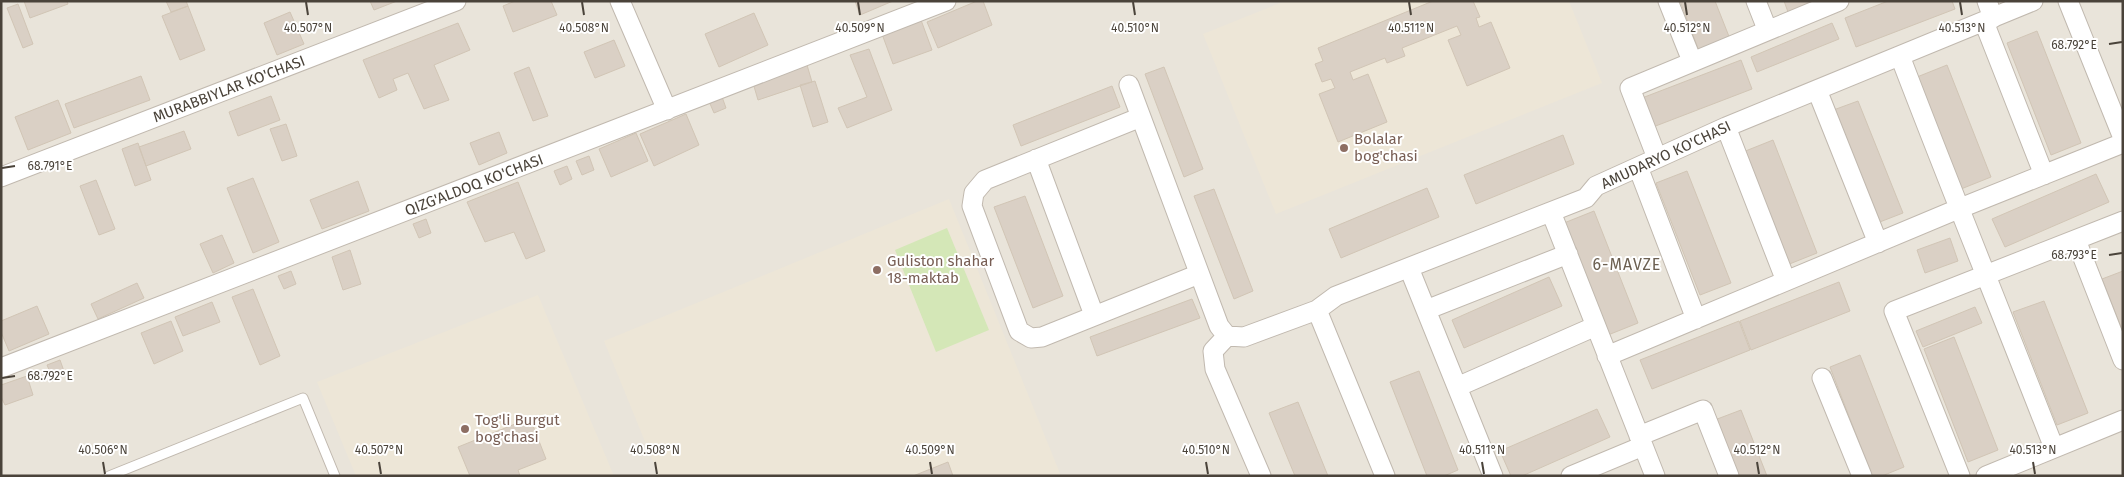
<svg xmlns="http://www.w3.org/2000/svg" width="2124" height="477" font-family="'Fira Sans',sans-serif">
<rect width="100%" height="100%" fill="#f5f2ec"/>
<path fill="#e9e4da" d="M1 1H2123V476H1Z"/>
<path fill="#ede6d7" d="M1285 1H1569L1602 83 1276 214 1203 34Z
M949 199 1061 476H659L604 341Z
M538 295 614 476H356L317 382Z"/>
<path fill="#d4e7b7" d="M947 228 989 330 936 352 895 250Z"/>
<path fill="#dad0c5" stroke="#d1c5b5" d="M24 1H67L68 4 30 18Z
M166 1H186L188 6 171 12Z
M370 1H397L374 10Z
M515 1H551L557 15 513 32 503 6Z
M855 1H893L860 15Z
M977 1H983L992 25 938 48 927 22Z
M1433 1H1473L1480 17 1476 18 1479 27 1491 22 1510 68 1467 86 1448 40 1461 35 1457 26 1402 48 1405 56 1387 63 1385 58 1350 72 1353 80 1368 74 1387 122 1338 142 1319 94 1335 88 1331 79 1322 82 1315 64 1323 61 1318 48Z
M1680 1H1715L1730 39 1699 51Z
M1784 1H1815L1788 12Z
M1888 1H1952L1955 9 1856 47 1845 18Z
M18 4 33 44 23 48 7 8Z
M188 6 205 50 180 60 162 16Z
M290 12 304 44 277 55 264 23Z
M754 13 768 45 719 67 705 34Z
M921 20 932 50 893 64 882 34Z
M458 23 470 50 434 65 449 100 424 109 408 73 393 79 397 90 379 98 363 60Z
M1832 23 1839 39 1757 72 1751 57Z
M2037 31 2081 143 2051 155 2007 43Z
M614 40 625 66 595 78 584 52Z
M869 49 892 110 847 128 838 108 867 97 850 55Z
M1741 60 1752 89 1653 127 1642 98Z
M807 65 812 82 758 100 753 83Z
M1947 65 1991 177 1961 189 1917 77Z
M529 67 548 116 533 121 514 73Z
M1164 67 1203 169 1184 177 1145 74Z
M141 76 150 100 74 128 65 104Z
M815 81 828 122 813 127 800 85Z
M1112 86 1120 107 1021 146 1013 125Z
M721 94 726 108 714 113 708 99Z
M271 96 280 120 238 136 229 112Z
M58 100 71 133 28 150 15 117Z
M1858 101 1903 213 1872 225 1828 112Z
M686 114 699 145 654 166 640 134Z
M286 124 297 156 282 161 270 129Z
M184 131 191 149 146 166 139 147Z
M499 132 507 153 479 165 470 143Z
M636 133 648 161 611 177 599 149Z
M1563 135 1574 164 1476 204 1464 175Z
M1773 140 1817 253 1787 265 1743 152Z
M138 143 151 180 135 186 122 149Z
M589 156 594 170 582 175 576 161Z
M567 166 572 179 560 185 554 171Z
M1687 171 1731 283 1700 295 1656 183Z
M2096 174 2109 202 2005 247 1992 219Z
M253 178 279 242 253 253 227 188Z
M96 180 115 229 99 235 80 186Z
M358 181 369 211 322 229 310 200Z
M518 182 545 251 526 259 514 232 485 242 467 202Z
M1427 188 1439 217 1341 258 1329 229Z
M1214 189 1253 291 1234 299 1194 196Z
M1025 196 1063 296 1033 308 994 207Z
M1594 211 1638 323 1608 335 1564 223Z
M426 219 431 233 419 238 413 224Z
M222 235 234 263 213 273 200 244Z
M1950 238 1958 261 1925 273 1917 250Z
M350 250 361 284 343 290 332 257Z
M291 271 296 284 284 289 278 276Z
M2123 271V332L2102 279Z
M1549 277 1562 306 1464 348 1452 320Z
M1839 282 1850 311 1751 350 1740 321Z
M137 283 144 298 98 319 91 304Z
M253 289 280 356 260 365 232 297Z
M1192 299 1200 318 1097 356 1090 337Z
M2044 301 2088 413 2057 425 2013 312Z
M212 302 220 322 183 336 175 317Z
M37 306 49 334 9 351 1 332V321Z
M1975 307 1982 323 1923 347 1916 331Z
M171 321 183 351 154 364 141 333Z
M1739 321 1750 350 1652 389 1640 360Z
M1954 337 1998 450 1968 462 1924 349Z
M1860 355 1904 467 1882 476H1872L1830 367Z
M60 360 65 374 53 379 47 365Z
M1419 371 1458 470 1444 476H1427L1390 382Z
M27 376 33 395 5 405 1 397V385Z
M1298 402 1328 476H1295L1269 413Z
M1597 409 1610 437 1522 476H1511L1500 451Z
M1741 410 1767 476H1733L1712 421Z
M530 418 546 459 518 470 520 476H470L458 447Z
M948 462 953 476H913Z"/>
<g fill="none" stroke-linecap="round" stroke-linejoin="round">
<g stroke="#c1b9af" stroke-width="11">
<path id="service" d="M109 476 303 398 335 476"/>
</g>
<g stroke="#c1b9af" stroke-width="21">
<path id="minor" d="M620 1 667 110
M1668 1 1692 61
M1756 1 1767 29
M1987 1 1993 18
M2068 1 2123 138
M1984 22 2044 175
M1900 56C1950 187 2003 317 2054 448
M1129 85 1219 326 1227 336 1244 337 1317 310 1336 296 1586 198 1596 186 1726 127 2033 1
M1817 90 1878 243
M1141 117 985 180 974 193 972 206 1019 331 1031 338 1042 337 1199 274
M1726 127 1786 281
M1657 158 1630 88 1839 1
M1036 159 1094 315
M1638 167 1696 319
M1 177 456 1
M1551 212 1655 476
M2076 240 2123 360
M1409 268 1493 476
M1317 310 1385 476
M1426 310 1568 254
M1227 336 1213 351 1215 369 1261 476
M1607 356 1958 209 2123 143
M1 368 946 1
M1822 378 1862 476
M1457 387 1596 326
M1639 436 1703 410 1729 476
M1571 476 1643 446
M1960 476 1894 311 2123 221
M1986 476 2123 420"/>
</g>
<use href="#service" stroke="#fff" stroke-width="9"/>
<use href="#minor" stroke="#fff" stroke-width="19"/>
</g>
<path fill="none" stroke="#4a433a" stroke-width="2" d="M306 2 308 15M582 2 584 15M858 2 860 15M1133 2 1135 15M1409 2 1411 15M1685 2 1687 15M1960 2 1962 15M2109 44 2122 42M2 168 15 166M2109 255 2122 253M2 378 15 376M103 462 105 474M379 462 381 474M655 462 657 474M930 462 932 474M1206 462 1208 474M1482 462 1484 474M1757 462 1759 474M2033 462 2035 474"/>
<g fill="#8d6e63" stroke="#fff" stroke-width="2">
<circle cx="1344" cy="148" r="5"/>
<circle cx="877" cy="270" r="5"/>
<circle cx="465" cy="429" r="5"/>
</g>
<g text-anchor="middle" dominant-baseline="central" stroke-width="4" stroke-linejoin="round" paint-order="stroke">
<g font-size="15" fill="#4a433a" stroke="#fff">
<text transform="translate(229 89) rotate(-21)">MURABBIYLAR KO'CHASI</text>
<text transform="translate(1666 155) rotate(-25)">AMUDARYO KO'CHASI</text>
<text transform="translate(474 185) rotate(-21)">QIZG'ALDOQ KO'CHASI</text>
</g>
<g font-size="15" fill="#785e54" stroke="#fff" text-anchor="start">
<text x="1354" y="139">Bolalar<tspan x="1354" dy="17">bog'chasi</tspan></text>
<text x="887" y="261">Guliston shahar<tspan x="887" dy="17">18-maktab</tspan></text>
<text x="475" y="420">Tog'li Burgut<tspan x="475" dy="17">bog'chasi</tspan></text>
</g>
<g font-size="16" letter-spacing="1" fill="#6c6051" stroke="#fff">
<text x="1627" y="264">6-MAVZE</text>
</g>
</g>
<g font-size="12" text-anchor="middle" fill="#4a433a" stroke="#fff" stroke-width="4" stroke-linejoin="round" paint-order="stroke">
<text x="308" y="32">40.507°N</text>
<text x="584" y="32">40.508°N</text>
<text x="860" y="32">40.509°N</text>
<text x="1135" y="32">40.510°N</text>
<text x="1411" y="32">40.511°N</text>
<text x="1687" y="32">40.512°N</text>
<text x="1962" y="32">40.513°N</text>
<text x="2074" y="49">68.792°E</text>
<text x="50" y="170">68.791°E</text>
<text x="2074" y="259">68.793°E</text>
<text x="50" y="380">68.792°E</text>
<text x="103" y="454">40.506°N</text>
<text x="379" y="454">40.507°N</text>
<text x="655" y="454">40.508°N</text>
<text x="930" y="454">40.509°N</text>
<text x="1206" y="454">40.510°N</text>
<text x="1482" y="454">40.511°N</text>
<text x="1757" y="454">40.512°N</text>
<text x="2033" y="454">40.513°N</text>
</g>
<rect width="2124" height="477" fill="none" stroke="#4a433a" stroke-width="5"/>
</svg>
